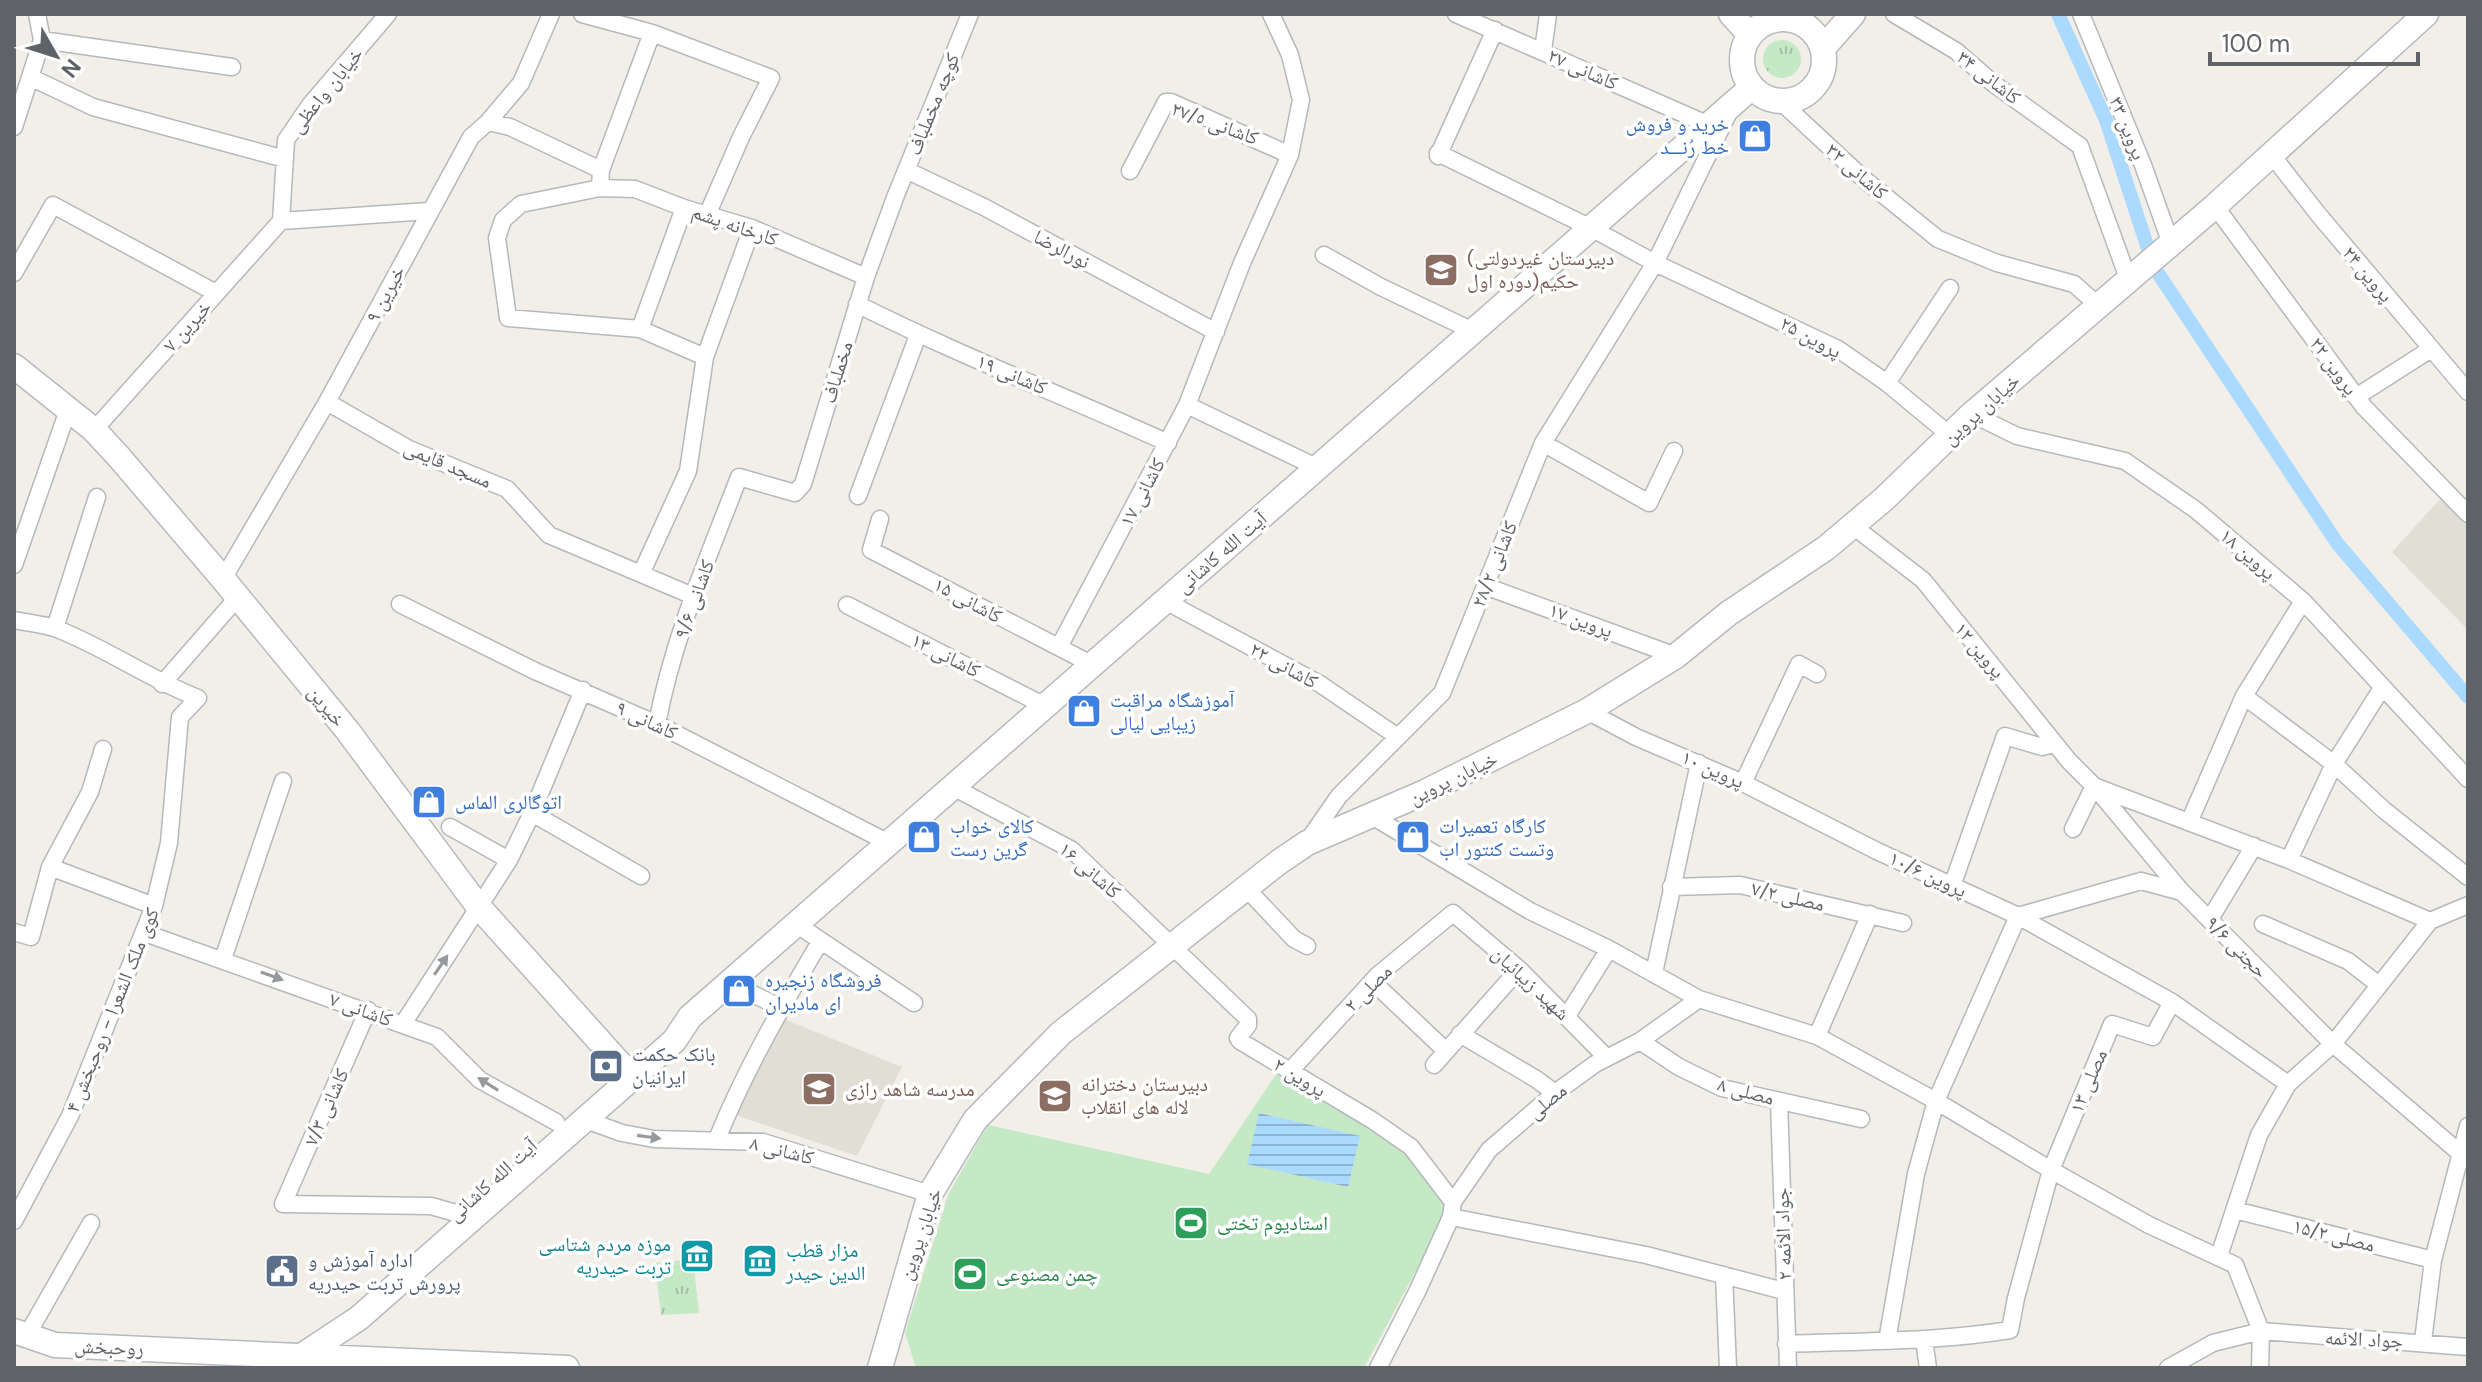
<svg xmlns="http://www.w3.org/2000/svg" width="2482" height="1382" font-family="'DM Sans','Noto Naskh Arabic',sans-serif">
<defs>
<pattern id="grass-tufts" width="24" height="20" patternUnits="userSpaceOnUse" patternTransform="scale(2)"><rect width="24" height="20" fill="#c5e8c5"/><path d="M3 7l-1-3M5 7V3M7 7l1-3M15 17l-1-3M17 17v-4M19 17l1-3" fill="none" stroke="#a3c0a4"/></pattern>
<pattern id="water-rules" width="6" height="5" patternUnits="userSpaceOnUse" patternTransform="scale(2)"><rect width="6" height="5" fill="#aadaff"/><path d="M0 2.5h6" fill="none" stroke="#8eb4d2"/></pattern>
</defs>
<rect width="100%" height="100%" fill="#f1efe8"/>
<path fill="#e1ded6" d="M2441 498 2468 526V630L2392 552Z
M784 1019 902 1067 857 1156 738 1116 735 1111Z"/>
<path fill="url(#grass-tufts)" d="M1763 59a19 19 0 1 1 38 0a19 19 0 1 1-38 0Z
M693 1259 699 1313 661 1315 655 1263Z"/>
<path fill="#c5e8c5" d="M1281 1067 1403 1144 1452 1203 1364 1368H916L905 1333 948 1195 988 1125 1209 1174Z"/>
<path fill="url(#water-rules)" d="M1259 1113 1360 1136 1348 1187 1247 1164Z"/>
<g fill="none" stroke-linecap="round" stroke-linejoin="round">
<path stroke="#aadaff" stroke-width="14" d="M2058 14 2106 120 2154 267 2337 543 2468 697"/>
<g stroke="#b5b8bc" stroke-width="19">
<path id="street" d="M582 14 652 33 771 78 741 137 708 213
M1456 14 1709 125
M1894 14 1956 51 1994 84 2080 146 2129 281
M2081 14 2143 165 2171 244
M42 40 232 67
M1543 51 1548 14
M30 77 93 107 285 159
M1779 100 1865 180 1938 239 1997 263 2074 284 2100 307
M488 122 510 127 601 170
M14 127 42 40 37 14
M1438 153 1591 228 1655 263 1838 349 1887 383 1951 436
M2271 154 2318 214 2468 392
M1438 156 1495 30
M906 170 984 207 1216 332
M1130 171 1166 102H1171L1290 155
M600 188 601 170 652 33
M2215 206 2364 407 2468 514
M281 221 286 140 310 105 388 14
M281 221 429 211
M1324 255 1381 287 1473 331
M14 273 53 205 216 293
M857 304C958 355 1065 396 1168 443
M640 329 684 208
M705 357 752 228
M1887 383 1950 288
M2356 397 2431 349
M327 402 409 449 507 489 549 535 693 596
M1187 405 1318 468
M1972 414 2017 436 2125 461 2196 510 2303 601 2468 779
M94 430 281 221
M1543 443 1649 503 1674 451
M858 496 918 335
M880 519 871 550 1093 665
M1853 526 1923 580 2069 761 2094 786 2182 892 2333 1044 2468 1160
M14 565 68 410
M641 574 688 471 705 357 640 329 508 318 497 238 503 220 521 204 600 188 635 189 684 208 752 228 866 277
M223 579 327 402 471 137 488 122 521 83 551 14
M1485 586 1676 656
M1165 601 1320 684 1398 737
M400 604 535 671 657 724 889 843
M847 605 1045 706
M14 620C28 623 44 624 57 629 106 648 149 679 198 698L180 717 169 843 154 906 70 1116 14 1221
M55 628 97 497
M1059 647 1187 405 1242 263 1290 155 1301 100 1290 55 1271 14
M162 684 238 597
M2244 696 2334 764 2384 810 2468 877
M1587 711 1636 737 1743 783 1877 851 2018 916 2172 1002 2288 1084
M657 724C673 638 708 558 739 477L795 493 803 484 866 277 896 195 970 14
M1743 783 1799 664 1817 674
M953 787 1072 850 1248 1019V1025L1238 1038 1240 1041 1372 1120 1411 1147 1453 1202
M2096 787 2289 860 2430 921
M532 813 641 876
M1372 816 1530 911 1609 949 1699 999 1817 1036 1936 1101 2051 1170 2149 1225 2235 1265 2261 1331 2260 1368
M2190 820 2244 696 2303 601
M450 827 509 860
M2073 829 2094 786
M1307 842 1339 796 1442 693 1543 443 1655 263 1728 114
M2289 860 2334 764 2382 688
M50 867 90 792 103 749
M2141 881 2182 892
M1952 886 2005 736 2042 747 2055 744
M1671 887 1740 885 1903 923
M1246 888 1294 939 1307 946
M2018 916 2141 881
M2210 919 2254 846
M796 924 914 1003
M2263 924 2348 961 2379 985
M14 932 31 937 50 867 154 906
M145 933 437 1037 480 1080 556 1122
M223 959 283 781
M1654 973 1699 763
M1372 981 1446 1051
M729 982 781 1008
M368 1010 283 1204 431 1206 456 1213
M1567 1016 1609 949
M403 1024 509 860 532 813 583 690
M1460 1034 1536 1079 1555 1093
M1817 1036 1870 914
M1640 1041 1679 1067 1722 1088 1861 1119
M1434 1065 1519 969
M1290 1071 1378 975 1453 913 1519 969 1606 1057
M1779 1101 1788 1368
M583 1119 622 1133 654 1139 763 1142 930 1194
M717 1139C745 1070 782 1006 820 942
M2235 1210 2433 1260
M1451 1217 1646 1255 1784 1291
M2219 1256 2259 1135 2288 1084 2333 1044 2430 921 2468 905
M1724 1275 1728 1368
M26 1337 91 1223
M1924 1340 1928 1368
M1887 1341 1916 1174 1936 1101 2018 916
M2423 1341 2433 1260 2468 1126
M1786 1344C1861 1341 1936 1342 2010 1330L2016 1298 2051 1170 2112 1024 2153 1037 2172 1002
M1378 1368 1417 1292 1451 1217 1453 1202 1489 1150 1555 1093 1595 1064 1640 1041 1699 999
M2168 1368 2213 1343 2261 1331 2468 1347"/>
</g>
<g stroke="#b6babf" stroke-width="27">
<path id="secondary" d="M1731 14 1750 35
M1742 60a41 41 0 1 1 82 0a41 41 0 1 1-82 0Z
M1823 48 1853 14
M14 366 94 430 119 457 223 579 347 730 478 906 621 1065
M14 1331 55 1345 567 1368
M303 1355 359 1318 674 1041 690 1017 1752 87
M880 1368 930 1194 975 1120 1061 1033 1279 862 1307 843 1423 793 1587 711 1676 656 1729 613 1826 548 1884 499 1972 414 2215 206 2426 14"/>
</g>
<use href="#street" stroke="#fff" stroke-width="16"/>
<use href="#secondary" stroke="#fff" stroke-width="24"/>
</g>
<defs><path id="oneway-solid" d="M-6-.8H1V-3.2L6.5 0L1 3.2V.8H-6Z" transform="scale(2)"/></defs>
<g fill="#979a9d">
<use href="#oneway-solid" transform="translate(441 965) rotate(-56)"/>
<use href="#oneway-solid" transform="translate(272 976) rotate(20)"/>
<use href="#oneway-solid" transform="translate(488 1084) rotate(-148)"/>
<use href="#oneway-solid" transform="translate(649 1137) rotate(8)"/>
</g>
<defs>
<g id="shop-square" transform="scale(1.8)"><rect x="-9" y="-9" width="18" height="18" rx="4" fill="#3f7fe0" stroke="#fff"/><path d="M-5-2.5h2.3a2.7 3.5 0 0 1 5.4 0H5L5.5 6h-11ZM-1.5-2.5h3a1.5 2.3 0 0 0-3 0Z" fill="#fff"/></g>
<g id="school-square" transform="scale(1.8)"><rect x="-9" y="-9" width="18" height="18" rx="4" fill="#8d6e63" stroke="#fff"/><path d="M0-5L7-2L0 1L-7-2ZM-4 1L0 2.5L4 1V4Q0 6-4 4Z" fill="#fff"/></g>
<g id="bank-square" transform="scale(1.8)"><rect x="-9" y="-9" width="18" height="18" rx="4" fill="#5c6f8a" stroke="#fff"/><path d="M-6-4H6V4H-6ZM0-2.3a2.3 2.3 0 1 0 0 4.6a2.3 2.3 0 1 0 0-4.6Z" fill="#fff"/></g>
<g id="stadium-square" transform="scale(1.8)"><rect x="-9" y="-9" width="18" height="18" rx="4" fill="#2e9e5b" stroke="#fff"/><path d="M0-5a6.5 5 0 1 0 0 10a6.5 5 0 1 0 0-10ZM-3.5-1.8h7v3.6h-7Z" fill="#fff"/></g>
<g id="museum-square" transform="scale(1.8)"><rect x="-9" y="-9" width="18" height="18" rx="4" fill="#0f9aa8" stroke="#fff"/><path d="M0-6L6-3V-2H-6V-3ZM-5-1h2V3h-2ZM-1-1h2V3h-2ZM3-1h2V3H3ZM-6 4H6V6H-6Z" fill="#fff"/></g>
<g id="civic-square" transform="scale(1.8)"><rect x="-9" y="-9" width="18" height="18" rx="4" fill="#5c6f8a" stroke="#fff"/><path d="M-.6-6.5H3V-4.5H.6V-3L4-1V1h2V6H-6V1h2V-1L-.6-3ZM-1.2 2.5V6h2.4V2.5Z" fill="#fff"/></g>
</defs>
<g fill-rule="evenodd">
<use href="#shop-square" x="1755" y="136"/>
<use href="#school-square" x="1441" y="270"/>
<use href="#shop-square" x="1084" y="711"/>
<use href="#shop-square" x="429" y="802"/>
<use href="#shop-square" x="924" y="837"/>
<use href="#shop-square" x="1413" y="837"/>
<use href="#shop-square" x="739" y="991"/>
<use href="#bank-square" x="606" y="1066"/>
<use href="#school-square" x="819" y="1089"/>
<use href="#school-square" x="1055" y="1096"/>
<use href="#stadium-square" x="1191" y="1223"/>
<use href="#museum-square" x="697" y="1256"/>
<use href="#museum-square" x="760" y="1261"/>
<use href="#civic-square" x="282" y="1271"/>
<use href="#stadium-square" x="970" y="1274"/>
</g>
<g text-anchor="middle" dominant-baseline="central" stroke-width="7" stroke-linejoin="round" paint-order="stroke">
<g font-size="20" fill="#5f6368" stroke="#fff">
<text transform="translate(1583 69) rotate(24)">کاشانی ۲۷</text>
<text transform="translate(1989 77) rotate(38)">کاشانی ۳۴</text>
<text transform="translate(326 90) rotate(-51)">خیابان واعظی</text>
<text transform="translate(933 104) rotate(-68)">کوچه مخملباف</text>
<text transform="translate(1215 123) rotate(20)">کاشانی ٢٧/٥</text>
<text transform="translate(2128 128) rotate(68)">پروین ۳۳</text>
<text transform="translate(1857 171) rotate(41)">کاشانی ۳۲</text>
<text transform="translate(735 225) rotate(19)">کارخانه پشم</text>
<text transform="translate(1062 249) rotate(28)">نورالرضا</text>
<text transform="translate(2368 274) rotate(50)">پروین ۲۴</text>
<text transform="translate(385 294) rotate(-62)">خیرین ۹</text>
<text transform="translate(187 326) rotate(-48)">خیرین ۷</text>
<text transform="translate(1811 337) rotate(28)">پروین ۲۵</text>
<text transform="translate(2334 366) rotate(54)">پروین ۲۲</text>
<text transform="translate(837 372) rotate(-73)">مخملباف</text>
<text transform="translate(1012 374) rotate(23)">کاشانی ۱۹</text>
<text transform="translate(1981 409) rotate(-42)">خیابان پروین</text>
<text transform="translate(448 464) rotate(23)">مسجد قایمی</text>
<text transform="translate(1142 492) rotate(-62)">کاشانی ۱۷</text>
<text transform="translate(1221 552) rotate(-41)">آیت الله کاشانی</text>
<text transform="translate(2248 554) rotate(41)">پروین ۱۸</text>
<text transform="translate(1494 564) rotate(-68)">کاشانی ۲۸/۲</text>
<text transform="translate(694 599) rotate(-70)">کاشانی ۹/۶</text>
<text transform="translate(968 600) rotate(28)">کاشانی ۱۵</text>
<text transform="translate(1581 620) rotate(20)">پروین ۱۷</text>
<text transform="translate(1980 650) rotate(50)">پروین ۱۲</text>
<text transform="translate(946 655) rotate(27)">کاشانی ۱۳</text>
<text transform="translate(1284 665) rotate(29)">کاشانی ۲۲</text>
<text transform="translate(327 706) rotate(51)">خیرین</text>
<text transform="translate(647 720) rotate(25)">کاشانی ۹</text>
<text transform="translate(1713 769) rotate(24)">پروین ۱۰</text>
<text transform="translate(1453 778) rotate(-26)">خیابان پروین</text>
<text transform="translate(1090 870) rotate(41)">کاشانی ۱۶</text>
<text transform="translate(1928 874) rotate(25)">پروین ۱۰/۶</text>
<text transform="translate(1788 896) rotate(13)">مصلی ۷/۲</text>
<text transform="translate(2237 947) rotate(45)">حجتی ۹/۶</text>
<text transform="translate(1531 983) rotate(43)">شهید زیبائیان</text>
<text transform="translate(1368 988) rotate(-45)">مصلی ۲</text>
<text transform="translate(361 1009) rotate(20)">کاشانی ۷</text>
<text transform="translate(112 1010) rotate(-68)">کوی ملک الشعرا - روحبخش ۴</text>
<text transform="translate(1300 1077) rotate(31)">پروین ۲</text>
<text transform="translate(2088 1081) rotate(-67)">مصلی ۱۳</text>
<text transform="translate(1746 1091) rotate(15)">مصلی ۸</text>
<text transform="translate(1547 1101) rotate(-39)">مصلی</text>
<text transform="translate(326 1107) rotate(-66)">کاشانی ۷/۳</text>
<text transform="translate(782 1150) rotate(14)">کاشانی ۸</text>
<text transform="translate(492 1180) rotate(-42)">آیت الله کاشانی</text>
<text transform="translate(920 1234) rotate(-71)">خیابان پروین</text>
<text transform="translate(1783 1234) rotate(-92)">جواد الائمه ۲</text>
<text transform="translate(2334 1235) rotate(14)">مصلی ۱۵/۲</text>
<text transform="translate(2364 1339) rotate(3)">جواد الائمه</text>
<text transform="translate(109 1347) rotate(2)">روحبخش</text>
</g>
<g font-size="20" fill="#366cbe" stroke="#fff" text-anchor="start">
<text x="1729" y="124" text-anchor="end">خرید و فروش<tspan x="1729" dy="23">خط رُنـــد</tspan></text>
<text x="1110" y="700">آموزشگاه مراقبت<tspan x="1110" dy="23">زیبایی لیالی</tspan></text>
<text x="455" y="802">اتوگالری الماس</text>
<text x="950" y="826">کالای خواب<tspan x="950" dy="23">گرین رست</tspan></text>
<text x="1439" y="826">کارگاه تعمیرات<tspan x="1439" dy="23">وتست کنتور اب</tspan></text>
<text x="765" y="980">فروشگاه زنجیره<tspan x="765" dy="23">ای مادیران</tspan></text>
</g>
<g font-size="20" fill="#785e54" stroke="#fff" text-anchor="start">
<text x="1467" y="258">(دبیرستان غيردولتی<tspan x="1467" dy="23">حکیم(دوره اول</tspan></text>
<text x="1081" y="1084">دبیرستان دخترانه<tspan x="1081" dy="23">لاله های انقلاب</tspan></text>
<text x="845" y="1089">مدرسه شاهد رازی</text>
</g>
<g font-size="20" fill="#4e5e75" stroke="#fff" text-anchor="start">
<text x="632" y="1054">بانک حکمت<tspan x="632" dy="23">ایرانیان</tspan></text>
<text x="308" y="1260">اداره آموزش و<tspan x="308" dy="23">پرورش تربت حیدریه</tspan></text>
</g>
<g font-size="20" fill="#27864d" stroke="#fff" text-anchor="start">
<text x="1217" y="1223">استادیوم تختی</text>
<text x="996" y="1274">چمن مصنوعی</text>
</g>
<g font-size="20" fill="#0d838f" stroke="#fff" text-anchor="end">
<text x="671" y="1244">موزه مردم شتاسی<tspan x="671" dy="23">تربت حیدریه</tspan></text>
<text x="786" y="1250" text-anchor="start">مزار قطب<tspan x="786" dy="23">الدین حیدر</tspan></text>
</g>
</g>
<rect width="2482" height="1382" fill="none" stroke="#5f6368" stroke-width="32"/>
<g transform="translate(56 56) rotate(129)" stroke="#ffffff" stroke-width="6" paint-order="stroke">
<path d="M0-6L14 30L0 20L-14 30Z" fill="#5f6368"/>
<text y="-12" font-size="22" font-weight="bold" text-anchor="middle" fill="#5f6368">N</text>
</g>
<path d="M2210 52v12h208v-12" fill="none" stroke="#5f6368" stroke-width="4"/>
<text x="2222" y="52" font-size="24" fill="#5f6368" stroke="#ffffff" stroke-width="6" paint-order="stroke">100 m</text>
</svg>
